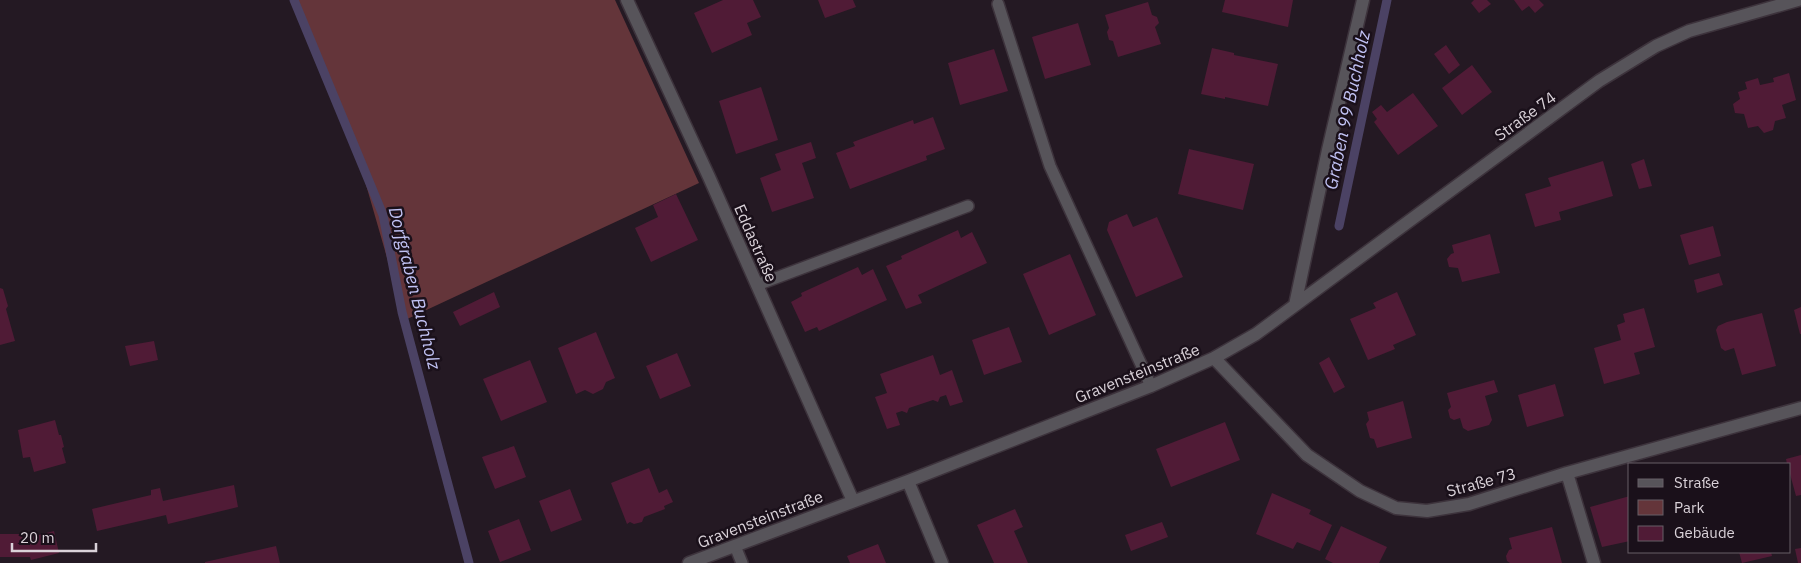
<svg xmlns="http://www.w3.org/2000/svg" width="1801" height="563" font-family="'IBM Plex Sans',sans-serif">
<rect width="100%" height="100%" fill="#241923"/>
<path fill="#64353a" d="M292 0H615L699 183 405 320 360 164Z"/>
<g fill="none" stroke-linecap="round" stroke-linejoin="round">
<path stroke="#4b4264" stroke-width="9" d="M294 0 383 215 402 312 469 563
M1339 226 1387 0"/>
</g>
<path fill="#501b36" d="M723 0H753L761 17 747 23 752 35 712 53 694 13Z
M818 0H853L856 7 825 18Z
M1225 0H1293L1288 27 1222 12Z
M1474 0H1487L1491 4 1479 13 1471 3Z
M1514 0H1539L1544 5 1535 13 1529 6 1522 11Z
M1148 2 1152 15 1157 17 1159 23 1155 27 1161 44 1118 57 1113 41 1109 40 1107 32 1109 28 1105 15Z
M1078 23 1091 65 1045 79 1032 37Z
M1446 45 1460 65 1449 74 1434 54Z
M1212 48 1234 53V55L1278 64 1268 106 1225 97V99L1201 94Z
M994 49 1008 91 960 105 948 63Z
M1472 65 1492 92 1462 115 1442 88Z
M1789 73 1796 100 1782 105 1786 118 1775 121 1773 130 1764 133 1758 126 1748 128 1744 114 1735 113 1733 104 1740 99 1738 92 1747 89 1745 82 1758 78 1760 85 1774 82 1773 78Z
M761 87 778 140 736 154 719 101Z
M1413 93 1438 126 1398 155 1374 122 1377 119 1372 112 1381 105 1387 112Z
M933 117 945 149 926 156 927 160 850 189 836 153 855 146 853 142 913 120 914 124Z
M811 142 816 158 802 163 814 198 772 212 760 178 781 170 775 154Z
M1189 149 1254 164 1243 210 1178 194Z
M1644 159 1652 186 1639 189 1631 164Z
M1603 161 1613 196 1559 212 1561 220 1535 227 1525 194 1551 186 1548 178Z
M676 194 698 240 651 262 635 228 658 217 653 205Z
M1127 214 1133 227 1157 217 1183 277 1136 297 1107 230 1109 222Z
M1713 226 1721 256 1689 265 1680 235Z
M958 230 961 238 972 232 987 263 918 295 922 303 906 309 886 266 902 259 901 256Z
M1490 234 1500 273 1462 282 1458 268 1449 267 1447 259 1451 254 1454 253 1452 245Z
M1070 254 1096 315 1049 335 1023 274Z
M858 267 862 275 873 269 887 300 819 331 817 327 805 332 791 302 802 296 801 293Z
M1719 273 1723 285 1697 293 1694 280Z
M0 288 3 289 8 306 6 309 15 341 0 345Z
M494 292 500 307 460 326 453 312Z
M1397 292 1416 335 1393 345 1395 349 1368 360 1350 319 1376 308 1373 303Z
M1801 307V334H1800L1794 310Z
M1644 308 1655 347 1634 353 1640 374 1604 384 1594 348 1621 340 1617 325 1625 322 1623 314Z
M1762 313 1776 366 1742 375 1734 348 1725 351 1721 348 1716 330 1718 326 1727 322Z
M1009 327 1022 362 984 375 972 340Z
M596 332 615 378 606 382 603 389 593 394 585 390 576 394 558 348Z
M154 341 158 360 130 366 125 346Z
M677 353 691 386 660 399 646 366Z
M933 355 940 375 952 370 963 402 950 406 946 395 940 397 938 402 933 400 909 408 907 413 902 411 896 413 900 425 887 429 875 397 887 393 880 374Z
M1329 357 1345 387 1334 393 1319 363Z
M530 360 547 402 501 421 483 379Z
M1494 380 1498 392 1485 396 1492 420 1489 425 1468 431 1463 428 1460 418 1454 420 1450 418 1448 410 1451 407 1447 393Z
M1555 384 1564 416 1527 427 1518 395Z
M1403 401 1412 438 1377 448 1374 439 1370 438 1366 424 1369 420 1367 412Z
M55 420 59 435H61L64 447 62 448 66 463 34 472 30 457 23 458 18 430Z
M1225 422 1240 460 1171 487 1156 449Z
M514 446 526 477 495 489 482 457Z
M1801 455V495L1796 496 1790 474V464H1787L1786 459Z
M649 468 659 493 667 489 673 502 664 506 665 509 644 517 642 522 634 524 630 522 627 524 611 483Z
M234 485 238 507 168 524 166 515 97 531 92 509 151 495V490L160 488 163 501Z
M570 489 582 520 551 532 539 501Z
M1272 493 1311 510 1309 514 1332 525 1320 551 1297 542 1293 549 1256 534Z
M1630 496V541L1602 547 1590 507Z
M1015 509 1023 527 1014 531 1028 563H994L977 525Z
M519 519 531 550 500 562 488 531Z
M1162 522 1168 537 1131 551 1125 535Z
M1341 526 1387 547 1379 563H1333L1325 559Z
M1552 527 1562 563H1510L1507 561 1506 556 1509 550 1512 549 1509 538Z
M54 531 59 553 31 560 30 557H0V534H30L31 537Z
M878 544 886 563H850L847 556Z
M276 546 280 563H205V562Z
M1801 548V563H1798L1795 549Z
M1739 552H1771L1772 556 1742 563Z"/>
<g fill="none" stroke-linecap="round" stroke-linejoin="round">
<g stroke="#3d333c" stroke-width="14">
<path id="service" d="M998 4 1050 166 1151 386
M757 285 968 206
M735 546 742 563"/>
</g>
<g stroke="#3d333c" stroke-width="15">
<path id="minor" d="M627 0 709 177 853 501
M1295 305 1328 150 1363 0
M1214 358 1307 455 1360 491 1396 508 1427 511 1469 504 1567 473 1801 408
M1567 473 1594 563
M908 481 942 563
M689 563 908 481 1151 386 1214 358 1256 334 1599 81 1656 46 1689 31 1798 0"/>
</g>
<use href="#service" stroke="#57545a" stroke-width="11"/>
<use href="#minor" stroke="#57545a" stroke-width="12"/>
</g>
<g text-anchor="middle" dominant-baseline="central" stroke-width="5" stroke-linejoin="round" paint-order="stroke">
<g font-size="16" fill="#dad2d9" stroke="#1a101a">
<text transform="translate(1525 116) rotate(-36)">Straße 74</text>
<text transform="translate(756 243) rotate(66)">Eddastraße</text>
<text transform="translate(1137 373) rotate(-22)">Gravensteinstraße</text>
<text transform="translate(1481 482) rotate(-15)">Straße 73</text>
<text transform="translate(760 519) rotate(-21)">Gravensteinstraße</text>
</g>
<g font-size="18" font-style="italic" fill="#c1c2f4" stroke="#1a101a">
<text transform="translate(1347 110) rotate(-78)">Graben 99 Buchholz</text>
<text transform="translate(415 288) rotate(76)">Dorfgraben Buchholz</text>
</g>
</g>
<rect x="1628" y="463" width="162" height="90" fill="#1a101a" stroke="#675e66"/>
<rect x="1638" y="479" width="25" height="8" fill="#57545a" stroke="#675e66"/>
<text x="1674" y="488" font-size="15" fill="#dad2d9">Straße</text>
<rect x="1638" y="500" width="25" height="15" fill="#64353a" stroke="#675e66"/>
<text x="1674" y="513" font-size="15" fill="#dad2d9">Park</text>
<rect x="1638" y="526" width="25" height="15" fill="#501b36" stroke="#675e66"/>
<text x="1674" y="538" font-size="15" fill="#dad2d9">Gebäude</text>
<path d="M12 543v8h84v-8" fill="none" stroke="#dad2d9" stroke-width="2.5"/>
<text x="20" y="543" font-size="15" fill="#dad2d9" stroke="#1a101a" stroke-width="4" paint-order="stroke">20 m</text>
</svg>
